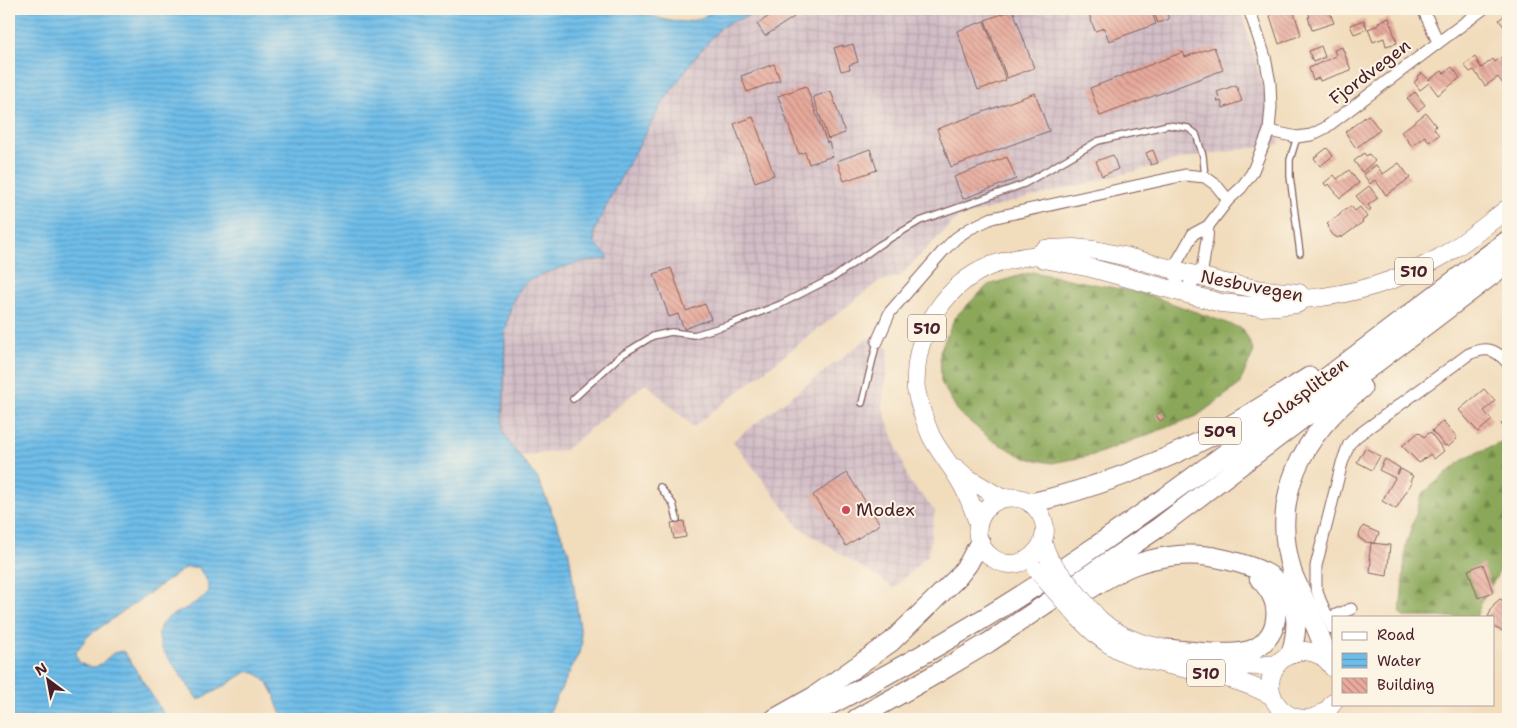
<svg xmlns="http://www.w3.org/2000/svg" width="1517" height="728" font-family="'Shantell Sans',sans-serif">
<defs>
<pattern id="industrial-grid" width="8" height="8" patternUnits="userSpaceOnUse" patternTransform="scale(1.25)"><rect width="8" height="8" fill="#d2bdc6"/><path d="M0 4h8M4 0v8" fill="none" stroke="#b6a2aa"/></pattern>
<pattern id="forest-firs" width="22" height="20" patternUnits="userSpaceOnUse" patternTransform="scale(1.25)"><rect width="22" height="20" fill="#8ba85a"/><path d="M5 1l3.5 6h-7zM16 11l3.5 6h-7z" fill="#74884b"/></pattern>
<pattern id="water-rules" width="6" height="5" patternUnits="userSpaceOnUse" patternTransform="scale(1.25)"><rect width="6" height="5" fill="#6ebde9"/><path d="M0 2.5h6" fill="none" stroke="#5c99bd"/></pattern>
<pattern id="building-back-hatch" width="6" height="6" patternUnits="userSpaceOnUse" patternTransform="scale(1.25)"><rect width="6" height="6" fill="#e7aa9c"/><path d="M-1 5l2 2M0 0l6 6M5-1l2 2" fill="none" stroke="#bd8a7f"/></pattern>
</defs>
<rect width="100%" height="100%" fill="#fcf5e5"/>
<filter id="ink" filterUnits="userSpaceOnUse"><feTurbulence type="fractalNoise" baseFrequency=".02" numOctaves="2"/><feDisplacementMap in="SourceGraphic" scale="10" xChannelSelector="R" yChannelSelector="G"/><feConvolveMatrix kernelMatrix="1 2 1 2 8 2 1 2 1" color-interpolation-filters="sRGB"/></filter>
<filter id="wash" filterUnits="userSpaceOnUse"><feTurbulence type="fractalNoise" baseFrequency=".0096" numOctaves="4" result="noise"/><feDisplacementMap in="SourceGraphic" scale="20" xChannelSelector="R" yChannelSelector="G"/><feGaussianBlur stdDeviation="1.12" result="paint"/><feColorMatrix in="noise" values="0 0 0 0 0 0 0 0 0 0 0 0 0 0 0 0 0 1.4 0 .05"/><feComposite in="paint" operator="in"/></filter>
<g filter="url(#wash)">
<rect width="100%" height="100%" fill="#f1dcbc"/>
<path fill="url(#industrial-grid)" d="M762 9H1240L1280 144 1191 157 1012 202 957 218 900 276 878 282 693 427 646 383 565 450 519 456 503 432 505 333 512 302 520 288 526 282 546 273 576 263 608 258 607 255 595 243 594 232 614 190 662 104 693 60 721 27 734 21 752 15Z
M869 337 889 349 882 406 909 481 935 511 928 555 894 588 799 527 733 441Z"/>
<path fill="url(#forest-firs)" stroke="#6a6442" d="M1032 272 1146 294 1243 329 1254 351 1239 385 1197 416 1094 455 1052 463 1026 458 993 441 959 413 941 382 940 351 955 317 988 285Z
M1506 441H1508V559H1506L1481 604 1476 617H1403L1400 614 1406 545 1422 494 1466 457Z"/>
<path fill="url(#water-rules)" stroke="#5c6e8a" d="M9 9H626L670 21 686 22 699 19 717 9H762L752 15 734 21 721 27 693 60 662 104 614 190 594 232 595 243 607 255 608 259 576 263 546 273 526 282 520 288 512 302 505 333 503 432 513 448 538 479 569 553 582 642 579 653 546 719H286C283 714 278 708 276 702 275 699 275 696 274 694 270 684 258 671 248 671L223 687 198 700 162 649C150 617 174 617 193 604 199 601 204 596 209 592 210 582 203 575 198 567L185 568 88 636 76 652 77 658 80 663 86 666 95 667 101 664 113 653 122 651 125 653 167 719H9Z"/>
<g id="blocks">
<path fill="url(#building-back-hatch)" d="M780 9H794L797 13 793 15 794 17 765 36 757 24Z
M1087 9H1151L1156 24 1109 41 1104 28 1095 31Z
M1153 9H1165L1169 19 1158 23Z
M1281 9H1293L1301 35 1279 44 1270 16Z
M1307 9H1325L1326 11 1329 10 1334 23 1312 30 1308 17H1310Z
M1013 10 1034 68 1007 78 985 20Z
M1508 12V29L1507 27 1505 28 1499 20Z
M1389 18 1397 43 1386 46 1384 38 1373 42 1368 29 1379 25 1378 22Z
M1364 20 1367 29 1354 34 1350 25Z
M984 21 1006 80 978 90 957 31Z
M853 44 858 62 849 65 850 69 841 71 834 48 843 45V47Z
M1321 46 1325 57 1313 62 1309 51Z
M1214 47 1223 70 1100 116 1090 88 1183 52 1185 57Z
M1342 47 1351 70 1320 81 1319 78 1313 80 1309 68 1336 56 1334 50Z
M1503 56 1508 63V85L1506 88 1498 77 1485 86 1474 70 1470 72 1464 65 1475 57 1481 68 1493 59 1495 62Z
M774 64 780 80 747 92 741 76Z
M1452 67 1460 78 1438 95 1429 83 1420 90 1414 82 1418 79 1417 77 1422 73 1429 80 1442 71 1444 73Z
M1236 85 1242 101 1223 108 1221 101 1218 102 1217 98 1219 97 1217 92Z
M806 86 827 143 829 142 833 156 809 164 805 152 799 154 778 96Z
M831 91 845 133 828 139 813 97Z
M1415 92 1425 105 1418 111 1407 98Z
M1035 93 1049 131 951 167 937 129Z
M1426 113 1436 126 1434 129 1439 135 1429 142 1425 136 1412 146 1401 132Z
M1368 115 1380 130 1356 148 1345 132Z
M753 117 774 175 755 182 734 124Z
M1327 148 1333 156 1320 166 1314 158Z
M870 149 877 170 844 181 837 161Z
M1153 150 1158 163 1151 165 1146 153Z
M1364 153 1366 156 1369 154 1375 161 1362 172 1354 161Z
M1113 155 1118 169 1102 176 1096 161Z
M1007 157 1016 179 963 199 954 177Z
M1399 163 1410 178 1386 195 1375 180 1370 184 1363 174 1376 165 1383 174Z
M1349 170 1359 183 1340 198 1329 184 1326 186 1324 183 1334 175 1337 179Z
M1369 186 1378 198 1368 205 1371 209 1368 211 1356 196Z
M1351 206 1355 211 1360 207 1367 217 1362 221 1363 222 1341 238 1340 236 1338 238 1333 235 1328 228 1329 226 1327 224 1341 214 1340 213Z
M671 268 686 311 705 304 711 319 684 329 678 314 669 317 654 274Z
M1484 389 1495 401 1484 411 1492 420 1478 432 1459 410Z
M1162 411 1166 417 1160 421 1156 415Z
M1508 418V433L1501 424Z
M1443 421 1456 436 1455 437 1457 439 1448 447 1446 445 1445 446 1432 431Z
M1419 432 1424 437 1430 432 1444 451 1434 459 1430 454 1419 463 1402 446Z
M1365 448 1380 456 1372 470 1357 462Z
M1385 459 1400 468 1397 474H1398L1401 469 1413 476 1410 481 1412 482 1396 509 1382 501 1395 478 1379 470Z
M847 473 880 524 846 546 813 495Z
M684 521 686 537 674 539 671 523Z
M1363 526 1379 533 1375 543 1365 542 1358 537Z
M1371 543 1390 545 1387 576 1370 573 1371 559H1369Z
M1483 564 1493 592 1478 598 1468 570Z
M1500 599 1508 603V633L1493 627V617H1488L1494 604Z"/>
</g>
</g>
<g filter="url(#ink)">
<use href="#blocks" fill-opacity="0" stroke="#84615e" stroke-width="1"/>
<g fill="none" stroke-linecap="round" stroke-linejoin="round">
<g stroke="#84615e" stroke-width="8">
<path id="service" d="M1297 137 1290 160V176L1300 253
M573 399 620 356 653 336 671 332 694 335 728 325 781 304 836 276 879 245 920 221 1024 184 1098 141 1168 125 1188 128 1196 134 1203 156 1205 177
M862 403 877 342
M660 487 673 504 677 519"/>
</g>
<g stroke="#84615e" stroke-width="13">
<path id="minor" d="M1423 9 1438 42
M1269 131 1297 137 1311 135 1325 128 1483 9
M1208 226 1207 239 1201 277 1180 292 1173 269 1193 234 1208 226 1228 200 1241 188 1252 173 1269 131 1271 107 1270 83 1265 57 1249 9
M877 342 890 312 944 250 956 238 969 229 992 218 1185 175 1205 177 1216 185 1228 200
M1328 618 1351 609
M1333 629 1320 600 1316 587V566L1342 463 1349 444 1357 436 1469 354C1487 346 1495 349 1508 363"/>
</g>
<g stroke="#84615e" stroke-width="19">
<path id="primary" d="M1038 255 1045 249 1074 248 1095 250 1123 256 1221 282 1263 290 1299 293 1304 299C1353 295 1396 282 1439 258 1464 244 1486 225 1508 208
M956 468 966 477 1001 498
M978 523C973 508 968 494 960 481 952 466 939 452 931 436 925 422 919 405 916 389 915 384 916 379 916 374 918 328 947 284 990 266 1005 260 1022 257 1038 255L1044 259 1091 268 1221 303 1261 307 1278 306 1297 304 1304 299
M1043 542C1015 593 954 544 987 508 995 499 1006 496 1018 498 1033 500 1045 515 1045 531 1045 535 1043 539 1043 542 1044 548 1048 555 1050 561
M1091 610 1100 620 1110 628 1124 636 1141 643 1231 665 1258 666 1277 664
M1078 617C1090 630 1102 641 1117 649 1132 657 1148 660 1165 664 1202 673 1238 677 1272 696
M1333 668C1327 657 1316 652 1305 651 1296 651 1287 655 1280 661 1255 687 1282 728 1316 717 1323 714 1329 710 1333 703"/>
</g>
<g stroke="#84615e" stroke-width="21">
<path id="trunk" d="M1031 503C1096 488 1158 464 1217 433 1248 416 1278 396 1309 377
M1090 589C1104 580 1118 571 1134 565 1155 557 1184 553 1206 556 1223 558 1254 566 1269 575 1280 582 1291 596 1294 608 1298 624 1295 639 1291 654
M1167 649C1191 651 1228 657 1251 650 1263 646 1273 634 1275 622 1279 604 1271 591 1259 578
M1331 664C1323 644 1315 624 1306 604 1302 593 1296 583 1292 572 1269 496 1303 434 1362 388
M774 719 813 697 891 642 958 577 968 564 980 542
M803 719C897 671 989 618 1077 559 1225 458 1365 347 1508 240
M856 719 934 675 988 643 1158 528 1508 263"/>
</g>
<use href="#service" stroke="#fff" stroke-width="5.5"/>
<use href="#minor" stroke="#fff" stroke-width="11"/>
<use href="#primary" stroke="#fff" stroke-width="18"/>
<use href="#trunk" stroke="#fff" stroke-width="19"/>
<g stroke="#84615e" stroke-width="19" stroke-linecap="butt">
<path id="primary-bridge" d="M1050 561 1091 610
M1037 570 1078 617"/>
</g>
<use href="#primary-bridge" stroke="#fff" stroke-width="18"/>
</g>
</g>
<circle fill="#d1495b" stroke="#fcf5e5" stroke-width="2" cx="846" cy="510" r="5"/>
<g text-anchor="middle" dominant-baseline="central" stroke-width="4" stroke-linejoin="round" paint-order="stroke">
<g fill="#fcf5e5" stroke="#7f5f63" stroke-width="1">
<rect x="1395" y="257.5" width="38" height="27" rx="4"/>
<rect x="908" y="314.5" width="38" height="27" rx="4"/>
<rect x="1199" y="417.5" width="42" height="27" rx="4"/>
<rect x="1187" y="659.5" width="38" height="27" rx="4"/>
</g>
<g font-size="16" font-weight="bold" fill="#4a1f2b">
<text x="1414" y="271">510</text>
<text x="927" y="328">510</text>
<text x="1220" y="431">509</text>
<text x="1206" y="673">510</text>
</g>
<g font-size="18" fill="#4a1f2b" stroke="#fcf5e5">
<text transform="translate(1370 72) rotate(-37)">Fjordvegen</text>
<text transform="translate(1252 286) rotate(11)">Nesbuvegen</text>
<text transform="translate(1305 392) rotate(-37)">Solasplitten</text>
</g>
<g font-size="18" fill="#4a1f2b" stroke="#fcf5e5" text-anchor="start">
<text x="856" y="510">Modex</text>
</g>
</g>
<rect width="1517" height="728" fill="none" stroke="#fcf5e5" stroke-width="30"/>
<rect x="1332" y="616" width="162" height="90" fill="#fcf5e5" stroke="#b59f9b"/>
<rect x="1342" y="632" width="25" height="8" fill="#ffffff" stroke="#b59f9b"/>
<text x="1377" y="640" font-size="15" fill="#4a1f2b">Road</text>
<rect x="1342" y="653" width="25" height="15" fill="url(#water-rules)" stroke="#b59f9b"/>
<text x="1377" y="666" font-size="15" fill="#4a1f2b">Water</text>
<rect x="1342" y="678" width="25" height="15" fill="url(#building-back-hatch)" stroke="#b59f9b"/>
<text x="1377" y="690" font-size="15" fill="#4a1f2b">Building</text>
<g transform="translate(48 680) rotate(328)" stroke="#fcf5e5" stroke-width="4" paint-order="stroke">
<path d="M0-4L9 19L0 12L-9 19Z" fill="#4a1f2b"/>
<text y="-8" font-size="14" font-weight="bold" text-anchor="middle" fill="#4a1f2b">N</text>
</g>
</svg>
